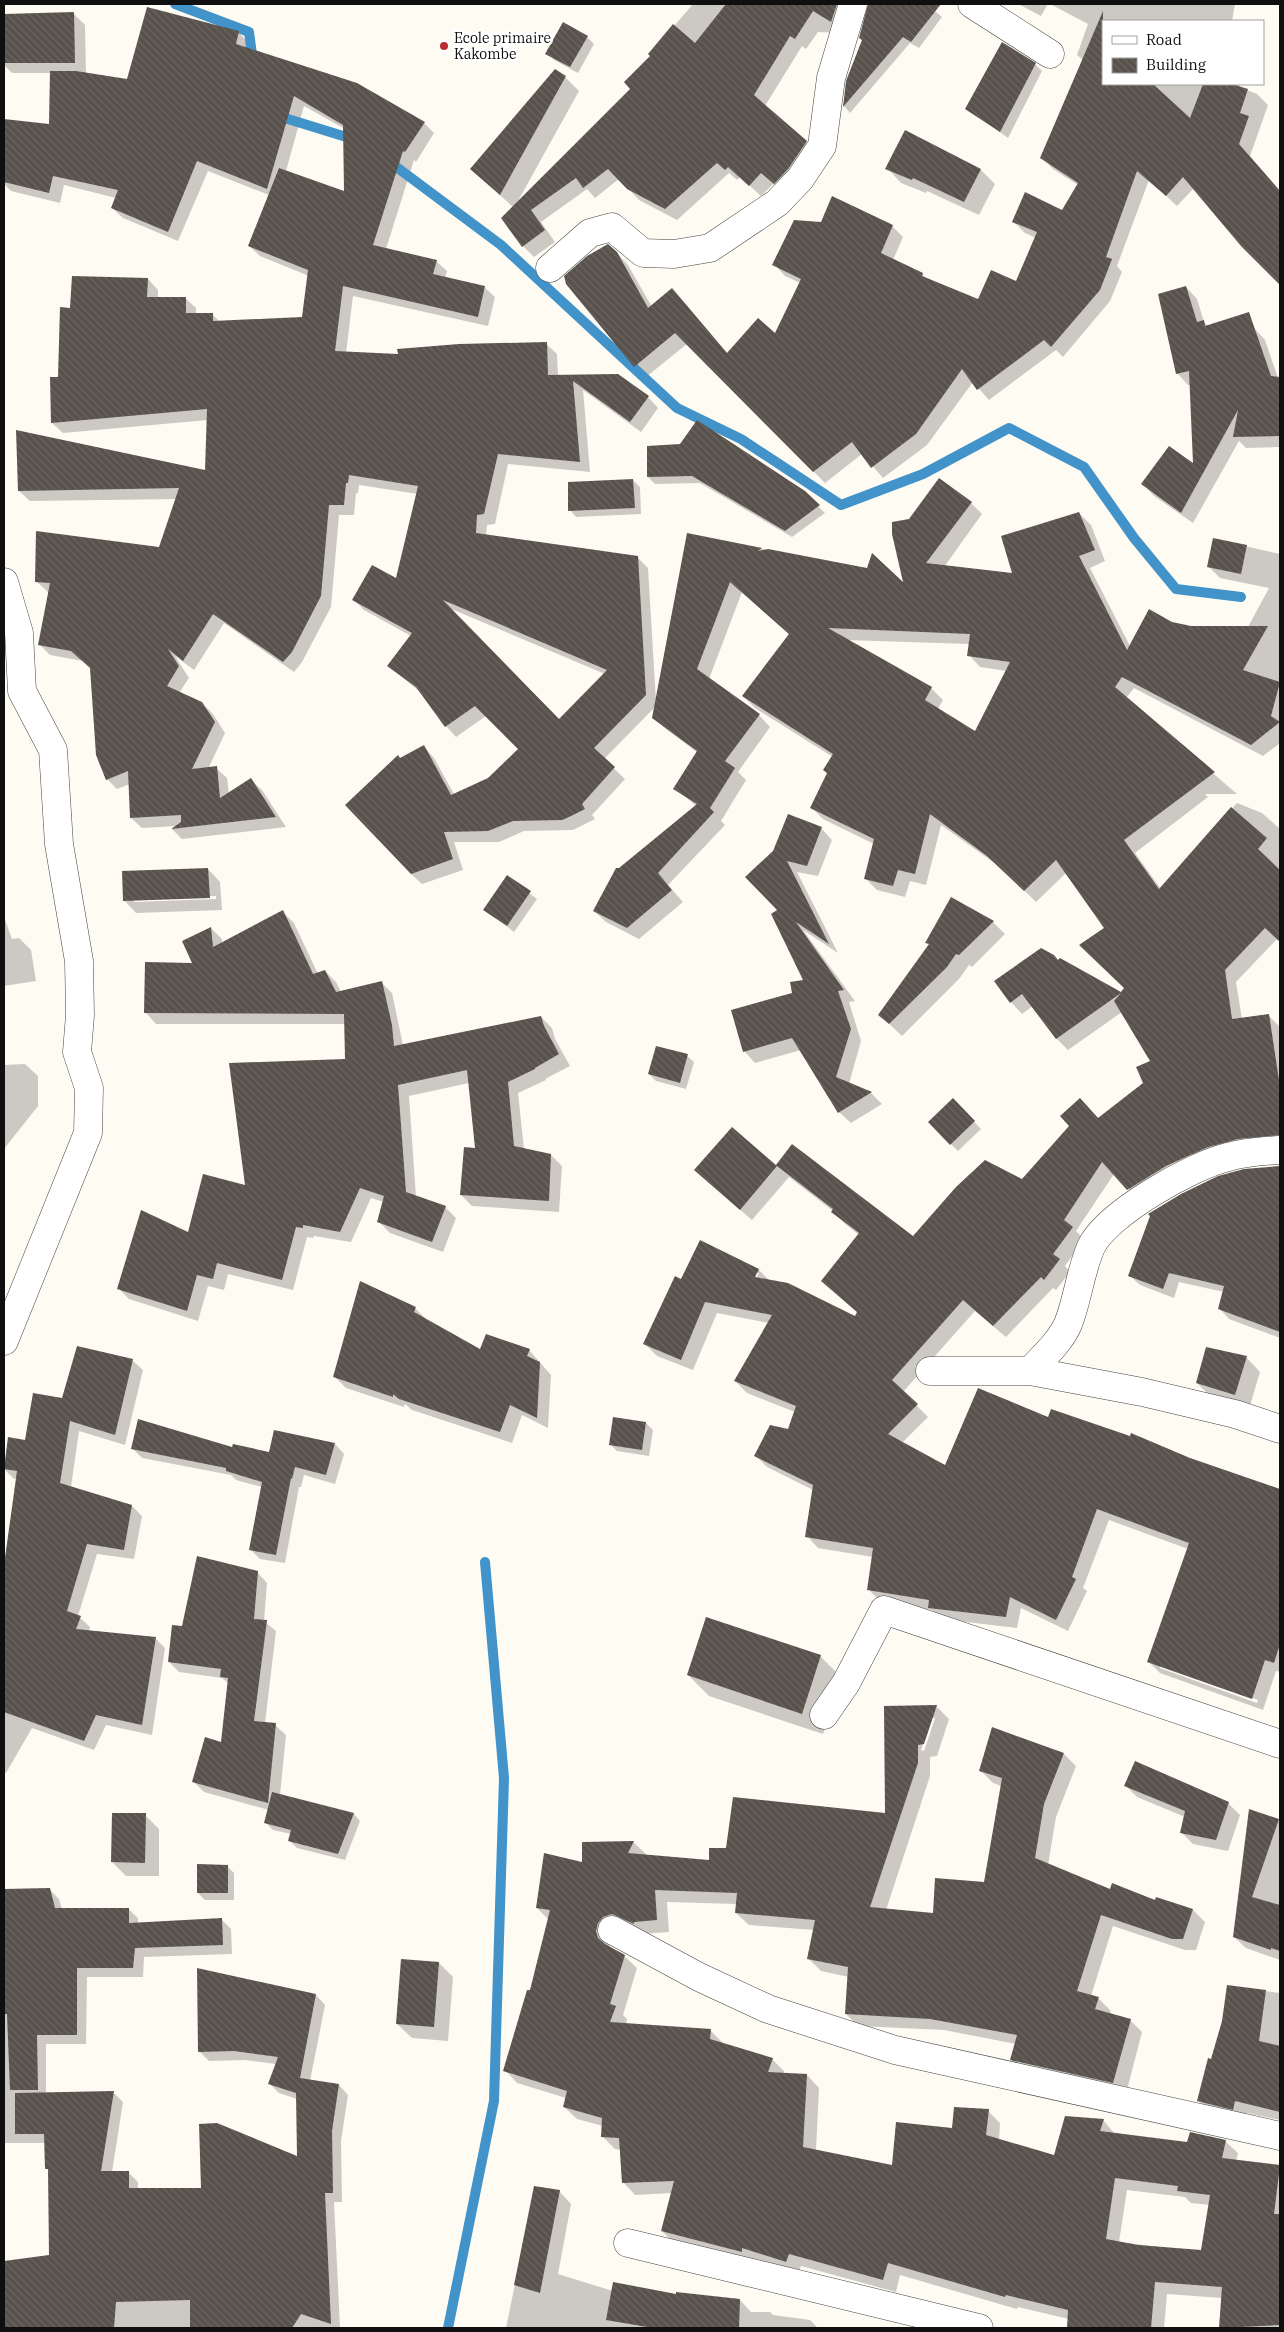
<svg xmlns="http://www.w3.org/2000/svg" width="1284" height="2332" font-family="'IBM Plex Serif',serif">
<defs>
<pattern id="building-back-hatch" width="6" height="6" patternUnits="userSpaceOnUse" patternTransform="scale(1.25)"><rect width="6" height="6" fill="#58514c"/><path d="M-1 5l2 2M0 0l6 6M5-1l2 2" fill="none" stroke="#6b6561"/></pattern>
</defs>
<rect width="100%" height="100%" fill="#fefcf2"/>
<path fill="#0003" fill-rule="evenodd" d="M693 4H839L842 33 818 32 806 49 802 46 765 106 817 153 785 194 773 184 761 196 740 177 737 180 729 173 677 220 639 200 619 179 595 198 587 189 541 222 555 242 534 257 523 246 513 207 471 169 565 77 579 91 518 201 632 89 652 56 650 54Z
M869 4H889L894 7 896 4H927L942 17 919 48 910 43 850 113 844 106 848 82 863 40Z
M1018 4H1048L1041 16Z
M1050 4H1235L1232 21H1103V84H1239V87L1257 94 1268 105 1250 156 1280 191V283L1242 245 1194 188 1177 206 1149 180 1117 266 1122 272 1110 301 1063 357 1056 350 989 400 973 382 927 445 883 478 862 454 825 483 687 344 646 377 635 366 617 253 628 265 652 307 672 289 728 354 775 335 800 283 785 276 774 264 892 226 903 237 893 260 922 274 928 280 978 301 1017 283 1036 238 1025 233 1014 222 1063 212 1078 185 1053 169 1041 157 1083 60 1077 55 1088 24Z
M74 14 85 25 86 74 128 81 238 32 249 43 247 49 424 123 434 133 416 162 414 160 386 249 436 261 447 271 445 278 484 287 495 297 488 326 353 296 346 353 399 355 546 344 557 354 558 376 648 397 658 408 641 432 583 390 590 472 508 464 495 524 487 525 486 535 637 557 648 568 656 701 688 535 762 549 906 585 971 503 982 514 944 567 1014 574 1079 513 1091 525 1105 561 1090 568 1130 646 1172 623 1191 627H1248L1269 588 1220 578 1209 567 1214 539 1280 554V743L1263 756 1134 688 1126 698 1237 794H1205L1208 797 1135 853 1161 889 1237 803 1262 813 1280 829V942L1277 939 1236 982 1242 1019 1268 1015 1280 1027V1137L1266 1135 1277 1147 1140 1201 1114 1174 1076 1231 1084 1239 1065 1266 1070 1272 1056 1290 1053 1288 1006 1337 975 1311 903 1392 928 1417 902 1443 946 1467 1271 1511 1280 1514V1672L1276 1671 1263 1710 1160 1673 1148 1661 1188 1549 1109 1520 1083 1588 1087 1591 1068 1631 1021 1608 1017 1628 941 1619 932 1610 880 1601 868 1589 873 1557 818 1548 807 1536 813 1490 767 1467 756 1456 789 1430 795 1412 747 1393 735 1381 769 1323 717 1313 693 1370 657 1356 645 1344 681 1280 700 1242 759 1270 769 1280 856 1317 858 1313 835 1292 859 1235 844 1223 833 1211 789 1177 752 1220 708 1182 776 1167 792 1146 913 1237 1023 1180 1071 1126 1080 1099 1099 1119 1144 1084 1152 1061 1122 1012 1068 1050 1057 1039 1033 1006 1022 1014 1011 1002 1060 960 1121 994 1126 988 1105 928 1066 873 1036 902 1000 867 941 825 926 885 910 881 905 897 877 890 865 878 874 844 823 819 811 807 828 774 833 757 755 708 743 696 790 635 742 592 709 679 759 715 770 727 738 772 746 780 721 821 725 825 668 885 683 902 639 939 606 922 594 911 619 869 696 806 675 788 698 753 666 729 654 717 656 706 604 759 625 779 592 815 595 819 573 830 524 831 499 842H454L463 870 422 884 411 874 401 760 424 747 434 758 454 794 489 779 520 749 486 716 456 737 446 726 421 693 389 666 411 636 364 610 354 600 397 580 418 494 359 485 358 493H356L354 515H339L331 607 302 662 294 672 224 623 194 670 175 656 189 678 179 693 202 703 213 714 225 733 208 769 216 768 227 778 229 794 251 780 262 790 286 827 182 839 172 829 177 826 142 828 131 818 130 784 117 789 107 779 92 669 83 661 50 655 40 645 49 593 37 582 160 548 176 499 30 501 19 491 207 471 208 420 63 433 52 423 71 309 148 279 158 290V298H185L196 308V314H212L220 322 304 318 309 276 260 256 249 246 269 195 208 171 178 241 123 218 112 208 116 198 64 185 60 203 11 191 4 184 6 121 50 126 51 73H12L4 65V15ZM304 106 345 129 346 193 286 171ZM449 608 605 674 559 721ZM845 640 970 644 969 655 980 667 1007 671 975 733 938 709 943 700 931 688ZM756 1273H759L754 1283ZM1160 1665 1258 1700 1257 1703 1160 1668Z
M587 37 594 44 578 73 554 60 547 53Z
M1035 64 1042 71 1008 138 967 108Z
M906 132 981 170 995 184 979 215 927 191 926 193 901 183 887 168Z
M1186 287 1197 299 1204 322 1213 331 1254 328 1265 340 1278 378H1280V447L1246 448 1239 441 1193 523 1154 496 1143 484 1194 466 1191 385H1188L1177 373Z
M648 447 804 492 825 513 792 537 700 483 655 484 648 477Z
M633 480 640 487 641 514 576 517 570 510Z
M821 828 832 840 818 876 797 872 838 953 803 930 855 1001 849 1002 861 1041 849 1084 871 1093 882 1104 851 1123 839 1112 801 1050 755 1063 744 1051 805 981 779 910 747 877Z
M208 869 220 882 222 910 136 913 124 900ZM216 896V899L134 902V899Z
M508 877 537 899 514 932 485 909Z
M951 899 993 922 1005 934 972 967 969 965 959 979 902 1036 880 1015 929 945 927 942Z
M283 912 294 923 318 974 325 971 336 982 341 992 381 982 392 993 403 1045 541 1017 552 1028 555 1039 570 1066 545 1079 546 1080 518 1093 524 1149 551 1155 562 1166 559 1212 472 1206 461 1195 476 1149 469 1083 409 1096 416 1197 445 1207 456 1218 443 1252 390 1233 379 1222 384 1202 371 1198 351 1242 314 1236 313 1238 307 1237 293 1290 228 1274 224 1290 208 1286 198 1321 129 1299 118 1288 246 1187 346 1060 345 1024H156L145 1012 194 964 183 941 211 928 222 939V943Z
M4 917 12 939 19 938 31 950 36 981 4 986Z
M687 1056 694 1062 686 1089 656 1081 649 1074Z
M25 1064 38 1076V1106L4 1149V1065Z
M953 1100 981 1129 958 1151 929 1122Z
M1278 1167 1280 1168V1338L1229 1319 1219 1308 1224 1292 1179 1282 1174 1298 1140 1285 1129 1275Z
M361 1283 416 1309 428 1321 481 1350H529L551 1375 548 1428 522 1415 512 1443 412 1410 405 1404 404 1407 346 1388 334 1376Z
M1246 1357 1260 1372 1249 1409 1211 1397 1197 1383Z
M132 1360 143 1370 125 1445 79 1431 71 1487 132 1506 142 1516 134 1559 97 1554 78 1616 90 1627 89 1631 155 1638 165 1648 152 1735 106 1725 94 1750 32 1728 6 1773 4 1772V1590L12 1569 17 1479H14L4 1469 9 1439 26 1442 63 1399Z
M614 1418 646 1423 653 1430 649 1456 617 1451 610 1444Z
M275 1432 335 1444 344 1454 335 1484 304 1475 301 1487H299L285 1563 260 1559 251 1550 262 1487 236 1480 231 1475 142 1458 133 1449 233 1448 270 1453Z
M257 1572 267 1583 264 1621 276 1631 265 1723 275 1725 286 1735 280 1795 354 1814 360 1821 345 1860 297 1848 290 1841 291 1834 273 1830 266 1823 269 1810 204 1792 194 1782 222 1743 228 1683 222 1678 179 1672 169 1662 183 1627Z
M820 1656 842 1678 823 1734 709 1696 688 1675Z
M937 1707 949 1719 937 1756 930 1757V1776L886 1910 934 1914 985 1883 1001 1786 993 1783 981 1771 1064 1754 1076 1766 1056 1817 1048 1865 1111 1890 1193 1910 1205 1922 1196 1950H1185L1113 1926 1091 1996 1098 1998 1111 2011 1110 2014 1130 2020 1142 2032 1126 2094 1024 2072 1011 2059 1016 2044 944 2030 858 2026 846 2014 849 1977 821 1971 809 1959 814 1930 749 1925 736 1913 737 1904 667 1902 669 1932 610 1936 609 1948 624 1956 637 1968 623 2015 627 2019 626 2024 711 2031 723 2043 772 2059 784 2071V2074L807 2075 819 2088 816 2151 893 2166 988 2111 1000 2123 999 2140 1055 2156 1103 2120 1115 2134 1188 2144 1225 2141 1238 2153 1236 2161 1280 2166V2328H1220L1222 2298 1167 2294 1164 2328H1069V2319L1018 2307 1017 2309 900 2275 896 2292 801 2266 798 2274 674 2243 662 2231 672 2193 635 2195 623 2182 621 2150 615 2149 603 2137V2126L577 2119 564 2107 566 2098 517 2083 505 2070 531 1992 549 1920 537 1908 584 1864 633 1842 646 1854 645 1856 710 1861 727 1850 886 1814 885 1708ZM932 1718H935L924 1751 921 1750ZM1127 2190 1185 2197 1191 2203 1210 2205 1202 2252 1119 2242Z
M1126 1786 1228 1803 1240 1815 1228 1851 1193 1844 1181 1832 1185 1817 1137 1797Z
M1250 1810 1280 1820V1960L1246 1948 1234 1937Z
M145 1815 159 1829V1876H126L112 1862Z
M227 1866 234 1873V1900H205L198 1893Z
M49 1889 59 1899 62 1909H128L138 1918V1924L221 1919 231 1929 232 1954 144 1957 143 1977H87L86 2044H46V2093L113 2092 123 2102 112 2172H128L138 2182V2189L202 2190 298 2158 297 2099 279 2093 270 2084 276 2064 245 2060 209 2061 199 2051 198 1970 316 1995 325 2005 310 2081 339 2085 348 2095 341 2141 342 2202H334L340 2328H4V2262L50 2256 49 2171 46 2168 45 2143H4V1891Z
M439 1963 453 1977 448 2041 412 2038 397 2024Z
M1228 1986 1280 1993V2120L1247 2113 1245 2121 1211 2113 1199 2101 1223 2021Z
M535 2187 559 2191 571 2204 558 2274 613 2291 740 2300 751 2312H770L773 2315 810 2320 818 2328H506Z"/>
<g fill="none" stroke-linecap="round" stroke-linejoin="round">
<path stroke="#4293c9" stroke-width="10" d="M175 4 249 32 253 62
M275 115 356 140
M387 160 501 245 677 408 741 439 841 505 923 474 1009 428 1084 467 1134 538 1176 589 1241 597
M448 2328 494 2101 504 1778 485 1562"/>
</g>
<path fill="url(#building-back-hatch)" fill-rule="evenodd" d="M726 4H837L831 22 813 11 795 39 790 36 754 95 807 141 788 169 774 184 761 173 749 186 728 167 725 170 717 163 665 209 627 189 608 169 583 188 576 178 531 210 545 230 522 247 501 218 630 89 624 82 650 56 648 54 673 24 695 43Z
M868 4H941L911 42 903 37 843 107 846 81 862 40 859 38Z
M147 7 239 31 236 44 357 83 425 122 405 152 403 151 373 245 437 260 433 274 485 286 478 317 343 286 335 351 398 354 397 349 459 344 547 342 548 375 618 374 649 396 630 422 573 381 580 462 498 454 484 514 477 515 476 533 638 556 646 695 594 748 615 767 582 804 585 809 569 817 562 820 513 821 488 831 444 832 453 859 411 874 345 805 398 755 400 758 424 745 451 795 488 778 518 749 475 706 445 727 416 687 387 666 412 633 352 600 372 565 396 578 418 486 349 475 348 483H346L344 505H329L321 596 292 652 283 662 213 614 183 661 168 649 179 666 167 686 202 702 215 722 192 769 217 766 220 798 251 778 276 817 171 829 181 822V815L130 818 128 771 106 780 96 755 90 668 71 651 38 645 50 583 35 582 36 531 159 547 179 488 18 491 16 430 205 470 207 409 51 423 50 377H58L60 307 70 308 72 276 148 278 147 297H186V313H213V321L302 317 308 270 248 246 279 168 344 191 343 125 294 96 267 189 197 161 168 232 111 208 118 190 53 176 49 193 4 182V119L49 124 50 71H76L127 79ZM443 600 607 670 559 719Z
M1103 11V84H1153L1190 118 1203 84H1232L1248 89 1240 113 1249 116 1239 144 1280 191V285L1241 246 1183 177 1166 196 1137 171 1106 257 1112 259 1100 290 1051 347 1044 340 977 390 962 369 916 434 871 468 852 442 813 472 675 333 634 367 566 284 564 276 587 256 608 244 617 252 648 308 672 288 727 353 758 318 775 333 801 279 772 265 794 220 821 222 832 196 893 225 881 253 923 273 922 276 978 299 991 270 1016 281 1037 232 1012 222 1025 192 1062 210 1078 183 1040 158Z
M74 12 75 63H4V14Z
M563 22 588 36 570 67 545 54Z
M1002 42 1036 63 1000 132 965 109Z
M555 69 566 76 500 195 470 169Z
M905 130 981 169 964 202 913 178 912 180 885 169Z
M1186 286 1197 322 1204 320 1205 326 1249 312 1271 376 1280 377V436L1233 437 1238 410 1181 513 1141 484 1169 446 1193 463 1189 371 1176 374 1158 294Z
M697 420 805 491 820 505 785 531 692 476 647 477V446L680 444Z
M939 478 972 502 926 563 1012 573 1001 536 1079 512 1095 550 1079 556 1127 650 1149 609 1172 622 1191 626H1268L1243 670 1280 682 1271 716 1280 722 1251 745 1122 677 1115 687 1215 772 1124 840 1159 889 1231 807 1267 838 1258 849 1280 870V942L1265 928 1225 970 1232 1019 1269 1014 1280 1087V1135L1238 1139 1208 1147 1166 1166 1127 1190 1102 1162 1064 1220 1073 1227 1053 1254 1060 1259 1044 1280 1041 1277 993 1326 963 1300 892 1380 918 1404 888 1434 945 1465 978 1388 1048 1417 1051 1409 1130 1436 1131 1433 1190 1458 1280 1489V1644L1274 1663 1265 1660 1252 1699 1147 1662 1189 1543 1097 1509 1072 1577 1076 1579 1056 1620 1010 1597 1006 1617 928 1608 929 1600 867 1590 873 1548 805 1537 813 1485 754 1456 770 1425 788 1429 796 1406 734 1381 772 1315 705 1302 681 1360 643 1344 675 1276 681 1279 700 1240 759 1269 755 1277 788 1283 855 1316 857 1312 821 1281 859 1233 831 1212 833 1209 777 1166 740 1210 694 1170 732 1127 776 1165 792 1144 913 1236 956 1187 985 1160 1022 1179 1069 1126 1060 1116 1080 1098 1098 1118 1143 1083 1136 1067 1150 1061 1114 1001 1121 993 1056 1039 1022 994 1010 1003 994 981 1041 948 1054 955 1058 960 1060 958 1121 992 1124 988 1079 945 1104 928 1056 860 1024 891 987 856 930 814 915 874 898 870 893 886 864 879 874 839 810 808 827 773 823 770 833 754 742 696 789 634 730 582 697 669 760 714 725 761 735 768 710 808 714 812 658 873 672 890 627 928 593 911 616 868H619L697 804 673 789 697 751 652 718 687 533 762 548 758 551 768 549 867 568 872 553 903 582 892 534V522L909 519ZM828 628 970 634 967 656 1010 662 975 731 925 700 932 687Z
M633 479 635 508 568 511V482Z
M1213 538 1247 545 1241 574 1207 567Z
M788 814 822 827 807 866 787 861 829 944 796 922 844 990 838 991 851 1029 836 1077 872 1092 838 1113 792 1038 743 1052 731 1010 792 993 790 982 803 980 771 914 777 910 745 877 773 851Z
M208 868 210 898 123 901 122 871Z
M507 875 531 891 507 926 483 910Z
M951 897 994 921 959 955 956 954 947 967 889 1024 878 1015 929 944 925 943Z
M283 910 313 974 325 970 336 992 382 981 392 1025 394 1046 541 1016 544 1026 559 1054 535 1068V1069L508 1082 514 1146 551 1154 549 1201 460 1195 464 1147 475 1148 467 1070 398 1085 406 1192 446 1206 432 1242 377 1222 384 1196 360 1188 340 1232 303 1225V1228L296 1227 282 1280 217 1263 213 1279 197 1275 187 1311 117 1289 141 1210 188 1232 203 1174 245 1185 229 1063 345 1059 344 1014 144 1013 145 962 192 963 182 941 211 927 213 947Z
M656 1046 688 1054 680 1083 648 1074Z
M953 1098 975 1121 950 1145 928 1122Z
M1280 1166V1332L1218 1309 1224 1286 1169 1273 1163 1289 1128 1276 1150 1216 1148 1214 1181 1194 1218 1176 1244 1169Z
M360 1281 416 1307 414 1312 480 1349 486 1334 530 1349 527 1356 540 1362 537 1418 510 1405 500 1432 399 1399 393 1394V1397L333 1377Z
M77 1346 133 1359 115 1435 70 1421 60 1483 132 1505 124 1550 87 1544 67 1611 81 1616 76 1629 156 1637 142 1725 96 1715 84 1741 4 1712V1565L17 1471 4 1469 8 1437 25 1440 33 1393 62 1398Z
M1206 1347 1247 1356 1235 1395 1196 1383Z
M613 1417 646 1422 642 1450 609 1445Z
M138 1419 232 1447 233 1444 269 1452 274 1430 335 1443 326 1475 295 1467 292 1479 291 1478 276 1555 249 1550 262 1482 226 1471V1468L131 1449Z
M197 1556 258 1571 254 1619 267 1620 254 1721 276 1723 268 1803 192 1782 205 1737 221 1742 228 1678 220 1677 221 1669 168 1662 172 1625 182 1626Z
M706 1617 821 1655 802 1714 687 1675Z
M937 1705 924 1744 918 1745V1763L870 1907 933 1913 935 1878 984 1882 1002 1778 979 1771 992 1727 1064 1753 1044 1804 1035 1858 1110 1889 1112 1883 1155 1900 1156 1897 1193 1909 1183 1939H1172L1101 1915 1077 1991 1099 1997 1095 2009 1131 2019 1113 2083 1010 2060 1017 2035 930 2019 845 2014 848 1967 807 1959 815 1920 735 1913 737 1893 655 1890 657 1920 634 1922V1924L612 1914 603 1917 598 1923 596 1931 598 1938 605 1944 625 1955 610 2004 616 2006 610 2022 711 2029 710 2039 773 2058 768 2072 807 2074 803 2147 892 2165 896 2122 952 2128 954 2107 989 2109 986 2135 1054 2155 1065 2116 1104 2119 1100 2131 1187 2142 1190 2132 1226 2140 1222 2158 1280 2165 1274 2214H1279L1280 2325 1219 2328 1222 2287 1155 2282 1151 2328H1067L1068 2310 1006 2295 1005 2297 888 2263 883 2280 789 2254 786 2262 742 2248V2252L661 2231 674 2181 622 2183 619 2138 601 2137 602 2118 563 2107 567 2091 503 2071 527 1990H530L550 1910 536 1908 544 1853 582 1862V1842L634 1841 628 1853 709 1860V1848H726L733 1797 885 1813 884 1706ZM1115 2178 1178 2186 1177 2191 1210 2195 1201 2250 1138 2245 1106 2239Z
M1135 1761 1229 1802 1216 1840 1180 1833 1185 1811 1124 1786Z
M272 1792 354 1813 338 1854 288 1841 291 1830 264 1823Z
M1249 1809 1279 1819 1252 1897 1280 1905V1951L1271 1948V1950L1233 1937Z
M112 1813H146L145 1863 111 1862Z
M197 1864 228 1865V1893H197Z
M50 1888 55 1908H129V1923L222 1918 223 1945 135 1948 133 1968H77V2035H37L38 2090H10L7 2014H4V1889Z
M401 1959 439 1962 434 2027 396 2024Z
M197 1968 316 1994 300 2078 339 2084 332 2131 333 2193H325L331 2324 301 2314 292 2328H190V2300L116 2302 114 2328H4V2261L49 2255 48 2169H45L44 2134H15V2093L114 2091 101 2171H129V2188H201L199 2124 217 2123 297 2156 296 2093 268 2084 278 2057 234 2051 198 2052Z
M1227 1985 1266 1990 1259 2041 1280 2046V2112L1235 2101 1233 2110 1197 2101 1208 2058 1211 2059 1222 2021Z
M534 2186 560 2190 540 2293 514 2285Z
M613 2282 676 2294V2292L740 2299 739 2328H653L606 2320Z"/>
<g fill="none" stroke-linecap="round" stroke-linejoin="round">
<g stroke="#424242" stroke-width="29">
<path id="minor" d="M972 4 1050 54
M550 268 590 233 612 227 643 253 674 254 710 248 777 203 800 179 822 146 831 78 853 4
M4 582 19 633 22 691 53 750 59 844 79 961 80 1015 77 1052 89 1088 88 1133 4 1341
M930 1371H1030L1142 1392 1235 1414 1280 1429
M1030 1371C1044 1356 1060 1342 1068 1324 1078 1299 1080 1272 1091 1247 1106 1214 1193 1165 1228 1157 1245 1152 1263 1151 1280 1150
M824 1715 846 1683 884 1610 1280 1744
M612 1930 699 1977 768 2009 895 2050 1280 2136
M628 2243 979 2328"/>
</g>
<use href="#minor" stroke="#fff" stroke-width="28"/>
</g>
<circle fill="#bb2c32" stroke="#fff" stroke-width="2" cx="444" cy="46" r="5"/>
<g text-anchor="middle" dominant-baseline="central" stroke-width="5" stroke-linejoin="round" paint-order="stroke">
<g font-size="14" fill="#0f0f0f" stroke="#fff" text-anchor="start">
<text x="454" y="38">Ecole primaire<tspan x="454" dy="16">Kakombe</tspan></text>
</g>
</g>
<rect width="1284" height="2332" fill="none" stroke="#0f0f0f" stroke-width="10"/>
<rect x="1102" y="20" width="162" height="65" fill="#ffffff" stroke="#9f9f9f"/>
<rect x="1112" y="36" width="25" height="8" fill="#ffffff" stroke="#9f9f9f"/>
<text x="1146" y="45" font-size="15" fill="#0f0f0f">Road</text>
<rect x="1112" y="58" width="25" height="15" fill="url(#building-back-hatch)" stroke="#9f9f9f"/>
<text x="1146" y="70" font-size="15" fill="#0f0f0f">Building</text>
</svg>
